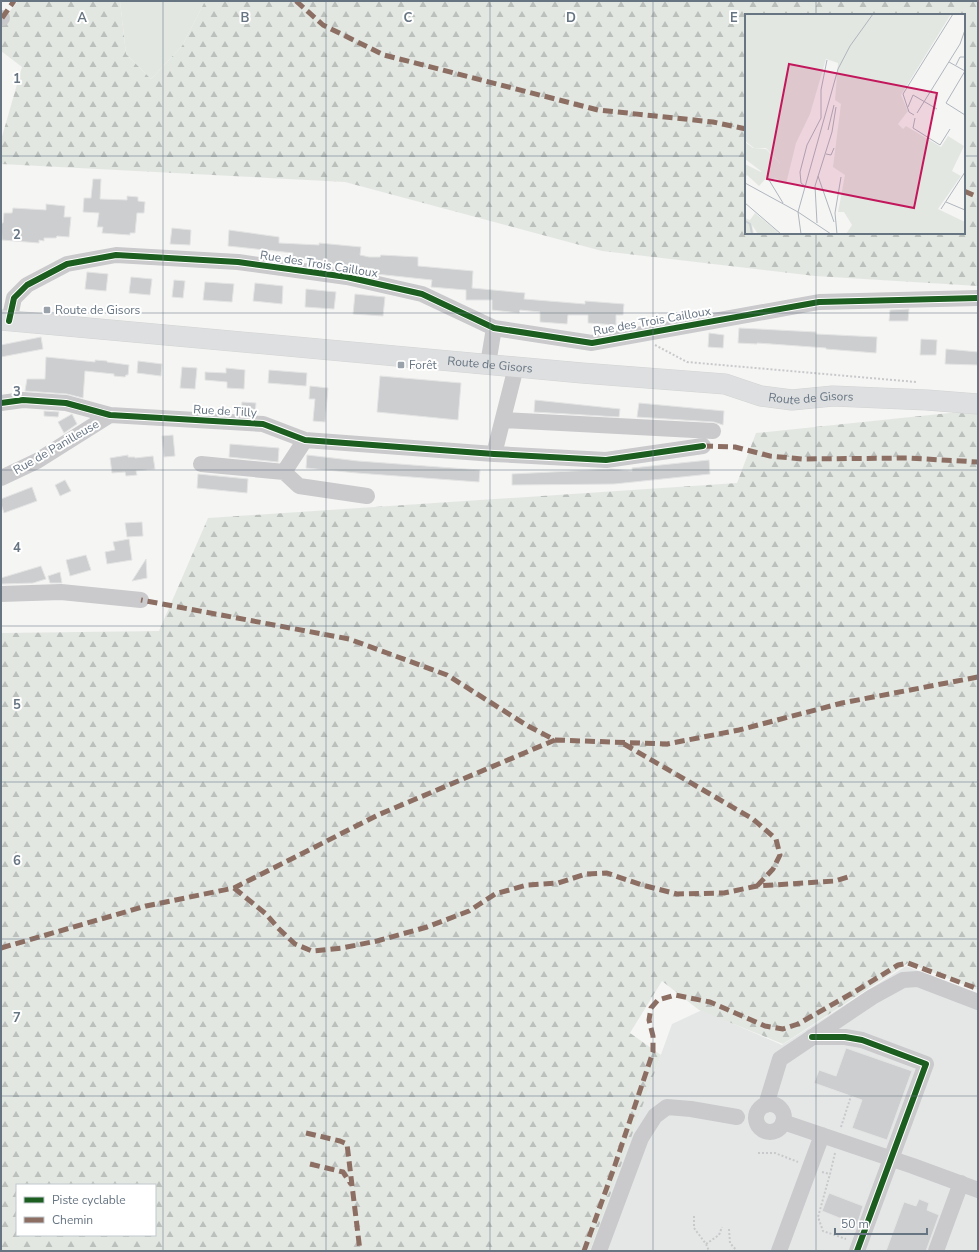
<svg xmlns="http://www.w3.org/2000/svg" width="979" height="1252" font-family="'Nunito Sans',sans-serif">
<defs>
<pattern id="forest-firs" width="22" height="20" patternUnits="userSpaceOnUse"><rect width="22" height="20" fill="#e3e7e2"/><path d="M5 1l3.5 6h-7zM16 11l3.5 6h-7z" fill="#bcc0bd"/></pattern>
</defs>
<rect width="100%" height="100%" fill="#f5f5f4"/>
<path fill="#e5e7e7" d="M906 966 978 994V1251H590L672 1024 702 1010 782 1045Z"/>
<path fill="#e3e7e2" d="M120 1H205L182 46 151 79 126 54Z"/>
<path fill="url(#forest-firs)" fill-rule="evenodd" d="M18 1H120L126 54 151 79 182 46 205 1H978V286L815 276 602 251 345 182 1 164V140L22 67 1 51V22ZM746 15H964V233H746Z
M978 410V990L908 963 783 1044 699 1010 662 981 630 1033 661 1055 590 1251H1V633L159 631 208 518 737 483 756 433ZM17 1185H155V1235H17Z"/>
<path fill="#cccecf" stroke="#e4e4e4" d="M93 179H101L100 199 127 200V196L138 197V201L145 202 144 213H137L135 233H130V235L102 233 103 227H97L99 213 83 212 84 198H91Z
M46 204 65 206 64 217H71L69 237 57 236 56 238H44V241L39 240V243L2 240 1 223H3L4 213H12L13 208 46 210Z
M172 228 191 230 190 245 170 244Z
M229 230 279 237V243L319 245V243L361 247 360 255 369 257H380L381 255 418 257V266L473 271 472 288 525 293 524 299 585 304V301L624 304 623 315H616V325L588 323V315H568L567 324 540 322V312L520 310 519 313 492 310V300H466V290L431 287 432 280 376 274 374 273V272L364 271V268L317 262 318 260 292 258 293 253 228 246Z
M87 272 108 274 106 291 85 289Z
M131 277 152 279 150 295 129 293Z
M174 280 185 281 183 298 172 297Z
M205 282 234 284 232 302 203 300Z
M255 283 283 286 282 304 253 301Z
M306 289 336 292 334 309 305 307Z
M355 294 385 297 383 316 353 314Z
M909 309 908 321H889L890 310Z
M739 328 816 332V334L877 337 876 353 826 349V348L757 343V344L738 343Z
M709 333 724 335 723 348 708 347Z
M41 337 43 349 1 357V345Z
M921 339 937 340 936 355H920Z
M946 349 978 352V365L945 364Z
M46 357 95 362V360L107 361V362L129 365 128 375H126L125 377 114 376V374L85 371 83 398 67 394 25 391 27 379H45Z
M138 361 162 364 161 376 137 373Z
M182 367 197 368 195 389 180 388Z
M226 368 245 370 244 389 227 388V382L205 380V372L226 373Z
M269 370 307 373 306 386 268 383Z
M380 376 461 383 458 420 377 412Z
M310 386 328 388 325 422 313 421 315 399H309Z
M535 400 620 409 619 417 534 412Z
M242 402 256 403 255 414 241 413Z
M639 403 724 411 723 425 714 422 637 417Z
M44 411 59 412 58 417 44 416Z
M72 414 77 424 64 433 58 422Z
M173 435 175 456 164 457 162 436Z
M230 444 279 448 278 462 229 457Z
M128 455V457H135V458L153 456 155 469 136 471 137 475 126 476 125 472 112 473 110 458Z
M307 455 358 461 480 470 479 482 357 473 306 468Z
M709 460 710 474 614 484 512 485V474L612 469 632 471V468Z
M198 474 248 479 247 493 197 488Z
M65 480 71 491 60 496 55 485Z
M32 487 37 501 4 513 1 504V499Z
M142 522 143 536 127 537 125 523Z
M129 539 132 560 107 564 105 552 115 550 113 542Z
M86 555 91 570 70 576 66 560Z
M146 559 147 578 132 581Z
M41 566 46 579 33 583 1 584V578Z
M60 572 62 583H50L48 576Z
M846 1048 912 1071 887 1140 852 1128 862 1100 814 1083 819 1070 836 1076Z
M829 1193 863 1206 857 1225 822 1211Z
M919 1199 929 1203 927 1210 939 1215 926 1251H886L904 1202 916 1206Z"/>
<g fill="none" stroke-linecap="round" stroke-linejoin="round">
<g stroke="#d2d3d3" stroke-width="21">
<g id="major">
<path id="s1" d="M1 320 582 373 725 384 761 396 792 400 833 396 927 400 978 404"/>
</g>
</g>
<path stroke="#c8c9ca" stroke-width="2" stroke-dasharray="2 2" stroke-linecap="butt" d="M655 345 687 362 916 382
M841 1127 851 1096
M758 1153H775L798 1162
M835 1153 830 1174 818 1217 823 1231 846 1239
M822 1172 830 1174
M694 1216V1228L706 1244 709 1251
M729 1229 730 1243 737 1251
M706 1244 719 1235 722 1227"/>
<path stroke="#cacacc" stroke-width="16" d="M1 18H2
M9 321 14 298 27 285 67 264 116 255 238 262 347 277 422 294 494 328 592 343 819 302 978 298
M488 364 494 328
M1 403 23 400 66 403 110 415 263 424 305 440 494 454 606 460 703 446
M503 420 713 431
M305 440 284 472 299 486 367 496
M494 454 516 367
M201 464 284 472
M1 478 37 461 110 415
M1 594 61 592 141 600
M812 1037H845L862 1040 926 1064 857 1251
M756 1118a14 14 0 1 1 28 0a14 14 0 1 1-28 0Z
M766 1105 780 1059 872 997 903 980 918 979 978 1002
M783 1122 913 1166 978 1190
M599 1251 641 1138 655 1116 667 1107 691 1109 737 1117
M779 1251 822 1135
M936 1251 961 1183"/>
<use href="#major" stroke="#dedfe0" stroke-width="20"/>
<path stroke="#8d6e63" stroke-width="5" stroke-dasharray="10 5" stroke-linecap="butt" d="M296 1 323 25 384 55 598 110 713 122 746 129
M2 18 14 1
M964 191 978 197
M703 446 735 447 770 456 802 459 907 458 978 462
M555 740 667 744 739 730 842 703 978 677
M624 744 753 819 776 839 780 855 773 869 757 886
M234 888 266 914 278 928 295 944 312 951 342 948 377 941 427 927 469 911 495 894 527 885 558 883 586 874 607 873 642 885 677 894 724 893 757 886 835 881 851 876
M1 948 146 906 234 888 378 815 555 740 528 726 447 675 349 639 141 600
M306 1133 340 1141 347 1144 360 1251
M310 1164 343 1172 351 1184
M584 1251 615 1165 653 1052V1036L649 1020 651 1008 658 1000 675 995 710 1002 765 1026 783 1029 798 1024 856 991 898 965 908 963 978 989"/>
<g stroke="#fff" stroke-width="8">
<path id="cycleway" d="M9 321 14 298 27 285 67 264 116 255 238 262 347 277 422 294 494 328 592 343 819 302 978 298
M1 403 23 400 66 403 110 415 263 424 305 440 494 454 606 460 703 446
M812 1037H845L862 1040 926 1064 857 1251"/>
</g>
<use href="#cycleway" stroke="#1b5e20" stroke-width="6"/>
</g>
<path fill="none" stroke="#677583" stroke-width="1" stroke-opacity="0.55" d="M163 1V1251M326 1V1251M490 1V1251M653 1V1251M816 1V15M1 156H746M964 156H978M816 233V1251M1 313H978M1 470H978M1 626H978M1 782H978M1 939H978M1 1096H978"/>
<g fill="#99a2ab" stroke="#fff" stroke-width="1.5">
<rect x="43" y="306" width="8" height="8" rx="2"/>
<rect x="397" y="361" width="8" height="8" rx="2"/>
</g>
<g text-anchor="middle" dominant-baseline="central" stroke-width="4" stroke-linejoin="round" paint-order="stroke">
<g font-size="12" fill="#677583" stroke="#fff">
<text transform="translate(319 264) rotate(9)">Rue des Trois Cailloux</text>
<text transform="translate(652 321) rotate(-10)">Rue des Trois Cailloux</text>
<text stroke="none"><textPath href="#s1" startOffset="491">Route de Gisors</textPath></text>
<text stroke="none"><textPath href="#s1" startOffset="815">Route de Gisors</textPath></text>
<text transform="translate(225 411) rotate(3)">Rue de Tilly</text>
<text transform="translate(56 447) rotate(-30)">Rue de Panilleuse</text>
</g>
<g font-size="12" fill="#677583" stroke="#fff" text-anchor="start">
<text x="55" y="310">Route de Gisors</text>
<text x="409" y="365">Forêt</text>
</g>
</g>
<g transform="translate(745 14)">
<rect width="220" height="220" fill="#f5f5f4"/>
<path d="M0 128 8 134 21 135 35 149 17 158 0 145ZM10 199 33 218 31 220H13L7 211 9 220H0V204L5 206Z" fill="#e3e7e2"/>
<path d="M0 0H206L156 81 163 97 153 110 158 115 161 112 196 133 203 122 219 132 207 157 216 162 193 195 220 208V220H101L107 211 99 198H93L100 161 88 153 96 90 90 86 93 49 81 45 65 100 51 129 41 170 30 164 26 168 22 163 14 172 2 161 0 163V150L16 158 23 151 35 149 21 134H9L0 127Z" fill="#e3e7e2"/>
<path fill="none" stroke="#ccd2d6" stroke-width="2" d="M0 207 5 210 7 220"/>
<path fill="none" stroke="#afb6bd" stroke-width="1" d="M204 48 220 57M211 51 215 43H220M220 57 201 89 220 101M163 93 168 81 192 95M172 99 215 30 220 16M169 101 164 98 158 80 208 0M170 104 168 114 195 131 205 115M83 116 89 91M81 140 86 141 89 134M73 162 89 208M24 166 38 189M0 169 53 198M60 172 56 169 55 158 62 131 76 104V76L82 46M201 188 220 196M0 189 36 220M196 195 220 158M53 198 86 220M72 209 70 172 87 118 91 93M56 220 53 198 93 55 105 32 128 0M92 220 90 199 96 163"/>
<path fill="#c2185b" fill-opacity="0.15" stroke="#c2185b" stroke-width="2" d="M44 50 192 79 169 194 22 165Z"/>
<rect width="220" height="220" fill="none" stroke="#677583" stroke-width="2"/>
</g>
<g font-size="13" text-anchor="middle" font-weight="bold" fill="#677583" stroke="#fff" stroke-width="4" stroke-linejoin="round" paint-order="stroke">
<text x="82" y="22">A</text>
<text x="245" y="22">B</text>
<text x="408" y="22">C</text>
<text x="571" y="22">D</text>
<text x="734" y="22">E</text>
<text x="17" y="83">1</text>
<text x="17" y="239">2</text>
<text x="17" y="396">3</text>
<text x="17" y="552">4</text>
<text x="17" y="709">5</text>
<text x="17" y="865">6</text>
<text x="17" y="1022">7</text>
</g>
<rect width="979" height="1252" fill="none" stroke="#677583" stroke-width="4"/>
<rect x="16" y="1184" width="140" height="52" fill="#ffffff" stroke="#c2c8cd"/>
<rect x="24" y="1197" width="20" height="6" fill="#1b5e20" stroke="#c2c8cd"/>
<text x="52" y="1204" font-size="12" fill="#677583">Piste cyclable</text>
<rect x="24" y="1217" width="20" height="6" fill="#8d6e63" stroke="#c2c8cd"/>
<text x="52" y="1224" font-size="12" fill="#677583">Chemin</text>
<path d="M835 1228v6h92v-6" fill="none" stroke="#677583" stroke-width="2"/>
<text x="841" y="1228" font-size="12" fill="#677583" stroke="#ffffff" stroke-width="3" paint-order="stroke">50 m</text>
</svg>
